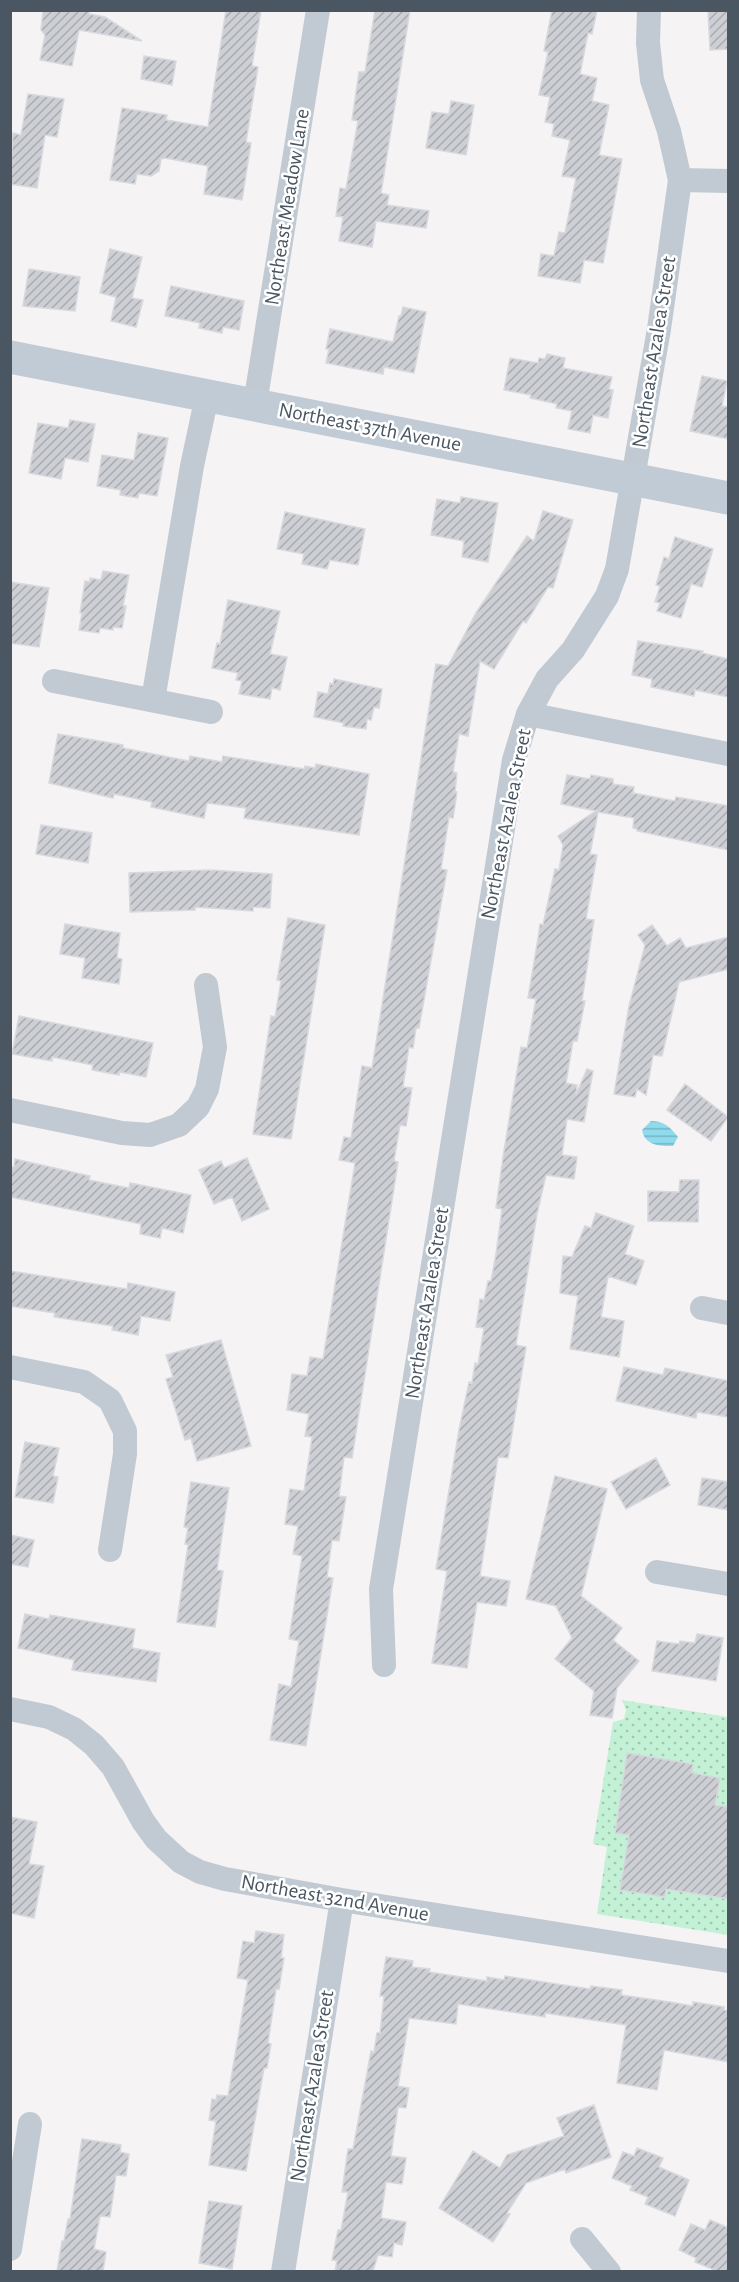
<svg xmlns="http://www.w3.org/2000/svg" width="739" height="2282" font-family="'Alegreya Sans',sans-serif">
<defs>
<pattern id="green-dots" width="8" height="8" patternUnits="userSpaceOnUse" patternTransform="scale(1.5)"><rect width="8" height="8" fill="#c3f1d5"/><path d="M2 2h.1M6 6h.1" fill="none" stroke="#a0c6b0" stroke-width="1.8" stroke-linecap="round"/></pattern>
<pattern id="water-rules" width="6" height="5" patternUnits="userSpaceOnUse" patternTransform="scale(1.5)"><rect width="6" height="5" fill="#90daee"/><path d="M0 2.5h6" fill="none" stroke="#78b4c4"/></pattern>
<pattern id="building-hatch" width="6" height="6" patternUnits="userSpaceOnUse" patternTransform="scale(1.5)"><rect width="6" height="6" fill="#cdcfd5"/><path d="M-1 1l2-2M0 6l6-6M5 7l2-2" fill="none" stroke="#a8abb0"/></pattern>
</defs>
<rect width="100%" height="100%" fill="#f5f3f3"/>
<path fill="url(#green-dots)" d="M622 1700 728 1717V1935L597 1914 607 1847 593 1844 613 1722 624 1719 626 1710Z"/>
<path fill="url(#water-rules)" d="M651 1121C664 1121 670 1127 678 1137L673 1146C660 1146 645 1146 642 1130Z"/>
<path fill="url(#building-hatch)" stroke="#d7d9de" stroke-width="1.5" d="M43 10H89V14L105 17 142 41 79 30 72 66 40 60 45 35 41 30Z
M226 10H261L252 66 258 67 246 142 251 143 242 200 204 194 208 166 165 158 161 159 159 171 151 176 137 174 135 184 110 180 122 108 167 115 166 120 208 127Z
M375 10H410L381 193 389 195 387 205 429 211 426 228 376 221 372 247 339 241 343 217 336 216 340 188 346 189 358 121 352 120 359 72H365Z
M552 10H597L592 34 588 33 580 74 597 78 592 101 609 105 599 155 622 159 603 263 584 260 580 283 538 276 541 254 554 256 559 232 565 233 576 178 562 176 570 140 552 136 554 124 545 122 550 97 539 95 548 52 544 51Z
M708 10H729V49L710 50Z
M144 56 176 61 172 85 141 79Z
M28 94 64 99 57 137 45 135 37 188 10 184 13 133 21 135Z
M451 101 474 105 466 155 426 148 432 112 449 114Z
M110 249 142 257 132 298 143 300 136 327 111 321 116 297 100 293Z
M29 269 80 277 75 311 23 306Z
M171 286 244 301 239 330 223 327 222 333 199 328 200 323 165 316Z
M403 307 426 312 414 373 384 367 383 374 326 363 329 349H326L330 329 393 342 399 316H401Z
M547 354 565 358 563 368 612 377 609 389 613 390 608 418 593 415 590 433 568 429 572 411 556 408 557 404 530 398 531 395 504 390 510 358 538 363 539 358 545 359Z
M702 376 727 381 722 406 729 407V439L690 431Z
M70 420 95 424 88 462 65 458 61 479 29 473 38 423 68 428Z
M138 433 168 438 157 496 139 493 138 498 120 495 121 490 97 486 102 455 134 460Z
M461 497 498 503 488 562 462 557 464 541 431 535 437 499 460 503Z
M543 511 573 520 553 588 548 587 526 623 523 621 494 669 480 661 468 736 459 734 453 772 457 773 455 792H457L453 818 449 817 441 869 447 870 419 1028H416L413 1048 409 1047 403 1087 412 1088 406 1126 400 1125 394 1161 398 1162 352 1458 344 1457 339 1496 346 1497 339 1541 332 1540 327 1577 333 1578 306 1746 270 1740 279 1684 291 1687 299 1641 289 1639 302 1556 293 1554 298 1526 285 1524 290 1489 304 1491 312 1437 305 1436 309 1414 287 1410 292 1374 307 1376 310 1357 323 1359 355 1163 339 1160 344 1137 351 1138 362 1066 372 1068 436 664 448 666 476 613 527 536 534 541Z
M285 512 365 529 358 565 330 560 327 569 302 564 304 554 277 549Z
M675 537 713 549 702 587 691 584 681 618 657 611 660 603 655 602 660 586 656 585 664 557 669 559Z
M103 571 129 575 123 606H126L122 628 113 627V630L100 628 99 633 79 630 82 613H80L85 581 90 582V578L101 580Z
M10 582 49 588 39 647 10 643Z
M228 600 280 611 270 654 287 657 280 690 272 688 270 699 239 694 242 681 236 680 238 673 212 668 217 643 220 644Z
M638 641 703 651 702 653 729 659V697L695 690 694 696 651 687 652 679 632 675Z
M334 679 382 689 379 708 374 707 371 720 367 719 366 729 343 726 344 723 314 717 318 692 328 694 330 683 333 684Z
M58 734 123 745V748L189 761 190 756 222 762 223 756 304 769 305 766 315 768 316 764 369 774 359 835 244 818 246 808 207 803 204 818 151 807 152 802 114 794 113 798 49 783Z
M567 775 590 779 591 775 613 779V784L634 787 633 793 675 801 676 797 729 806V850L637 831V829L633 828 634 818 598 812 590 854 597 855 586 919 594 920 582 1001H585L577 1041H573L566 1083 577 1085 576 1095 587 1069 593 1071 584 1122 567 1119 562 1155 577 1157 574 1179 546 1175 537 1214 516 1345 526 1347 508 1458 498 1457 480 1576 510 1581 506 1606 477 1602 467 1668 432 1663 447 1571 436 1569 459 1430 469 1382 472 1383 475 1363 478 1364 484 1328 476 1327 480 1299 484 1300 488 1281H491L496 1254 502 1209 496 1208 503 1157 521 1047 527 1048 536 999 528 998 538 938 540 924 543 925 555 869 559 870 563 845 558 836 596 811 561 804Z
M41 825 92 833 88 863 36 854Z
M210 870 272 874 270 908 253 907V911L195 907V910L130 912 129 873Z
M288 918 325 925 291 1139 253 1134 271 1016 275 1017 281 981 277 980Z
M65 924 120 933 117 958 122 959 119 984 82 978 85 958 60 954Z
M652 925 667 946 680 938 686 948 729 937V969L679 982 662 1056 653 1055 646 1095 637 1089 635 1097 614 1094 629 1006 645 945 638 935Z
M19 1016 153 1043 146 1077 119 1072V1075L92 1070 93 1065 52 1057V1061L12 1054Z
M685 1084 728 1117 711 1141 667 1110Z
M247 1158 269 1209 242 1221 232 1197 214 1204 199 1170 221 1161 224 1168Z
M15 1159 90 1176 89 1180 129 1188 130 1183 191 1195 183 1233 162 1228 160 1238 140 1234 141 1224 10 1197V1167H14Z
M680 1180H699L698 1222 648 1221V1191L679 1192Z
M596 1213 634 1226 625 1254 644 1261 636 1285 608 1276 601 1317 624 1321 619 1357 570 1349 578 1296 560 1293 563 1256 572 1257 585 1226 591 1228Z
M10 1271 127 1289 128 1283 175 1292 170 1321 141 1316 138 1335 112 1330 113 1326 54 1317 55 1313 10 1306Z
M221 1340 251 1446 197 1461 191 1438 185 1440 174 1405 166 1379 173 1377 166 1355Z
M624 1367 663 1375 665 1368 729 1381V1417L697 1412 696 1418 616 1401Z
M25 1442 59 1448 53 1476 58 1477 53 1503 15 1497Z
M656 1458 670 1485 626 1509 611 1482Z
M555 1476 607 1489 581 1596 622 1628 613 1640 639 1661 617 1688 612 1718 590 1715 594 1691 555 1659 572 1638 556 1606 526 1599Z
M702 1478 729 1482V1510L698 1505Z
M191 1482 229 1488 217 1570 223 1571 215 1627 177 1622 188 1545 185 1544 188 1528 184 1527Z
M10 1535 34 1540 28 1567 10 1564Z
M25 1614 49 1619 50 1615 135 1629 132 1648 160 1653 156 1682 72 1670 74 1660 18 1648Z
M697 1634 723 1638 716 1681 652 1671 657 1641 679 1644 680 1641 695 1643Z
M627 1753 693 1764 692 1773 720 1778 715 1805 729 1807V1899L666 1889 665 1897 620 1890 629 1835 615 1833Z
M10 1817 37 1822 29 1864 44 1866 34 1918 10 1913Z
M256 1931 284 1935 281 1958H284L279 1989H276L268 2043 271 2044 267 2068H264L246 2171 209 2165 216 2121 209 2120 212 2099 216 2100 217 2095 228 2096 248 1980 237 1978 243 1941 254 1943Z
M386 1957 413 1961 412 1967 430 1969 429 1972 487 1981V1977L504 1980 505 1976 590 1989 591 1986 622 1990 621 1995 670 2002 693 2006V2002L724 2007V2010L729 2011V2062L664 2050 657 2090 617 2083 626 2025 545 2013V2017L458 2004 456 2024 409 2018 398 2086 409 2088 406 2108 398 2107 391 2156 406 2158 402 2184 386 2182 381 2218 406 2222 402 2245 394 2243 392 2257 378 2255 373 2271H335L337 2261 332 2260 338 2230H341L348 2192H342L348 2149H353L371 2051 374 2052 377 2033H380L384 1996H380Z
M594 2105 611 2157 566 2173 565 2169 526 2183 507 2213 510 2214 493 2242 439 2208 473 2151 500 2168 507 2155 564 2136 557 2118Z
M82 2139 121 2145 120 2152 129 2154 126 2176 116 2175 110 2217 100 2216 94 2249 106 2252 103 2271H57L62 2241H64L68 2219H70Z
M637 2148 663 2158 659 2167 689 2180 675 2216 645 2204 648 2197 630 2190 632 2186 612 2178 623 2152 634 2156Z
M209 2201 242 2206 232 2269 199 2263Z
M710 2220 729 2228V2271H717L695 2262 696 2258 679 2250 691 2224 705 2230Z"/>
<g fill="none" stroke-linecap="round" stroke-linejoin="round">
<path stroke="#c1cad2" stroke-width="24" d="M680 180 728 181
M255 404 318 10
M54 681 211 712
M153 700 192 466 207 396
M528 714 728 754
M10 1110 122 1133 150 1135 179 1125 198 1107 207 1089 215 1047 206 985
M702 1308 728 1313
M10 1367 84 1382 110 1400 125 1431V1454L110 1550
M657 1572 728 1584
M384 1665 381 1589 514 760 528 714 547 679 573 650 607 596 617 569 659 329 680 180 669 131 652 80 648 43 649 10
M10 1709 49 1717 74 1729 94 1745 113 1767 143 1821 156 1839 181 1862 200 1872 225 1879 342 1900 728 1961
M582 2239 609 2272
M10 2249 30 2124
M283 2272 342 1900"/>
<path stroke="#c1cbd6" stroke-width="33" d="M10 357 728 498"/>
</g>
<g text-anchor="middle" dominant-baseline="central" stroke-width="5" stroke-linejoin="round" paint-order="stroke">
<g font-size="21" fill="#4a5661" stroke="#fff">
<text transform="translate(287 207) rotate(-81)">Northeast Meadow Lane</text>
<text transform="translate(654 352) rotate(-81)">Northeast Azalea Street</text>
<text transform="translate(370 427) rotate(11)">Northeast 37th Avenue</text>
<text transform="translate(506 824) rotate(-79)">Northeast Azalea Street</text>
<text transform="translate(427 1303) rotate(-81)">Northeast Azalea Street</text>
<text transform="translate(335 1898) rotate(10)">Northeast 32nd Avenue</text>
<text transform="translate(312 2086) rotate(-81)">Northeast Azalea Street</text>
</g>
</g>
<rect width="739" height="2282" fill="none" stroke="#4a5661" stroke-width="24"/>
</svg>
